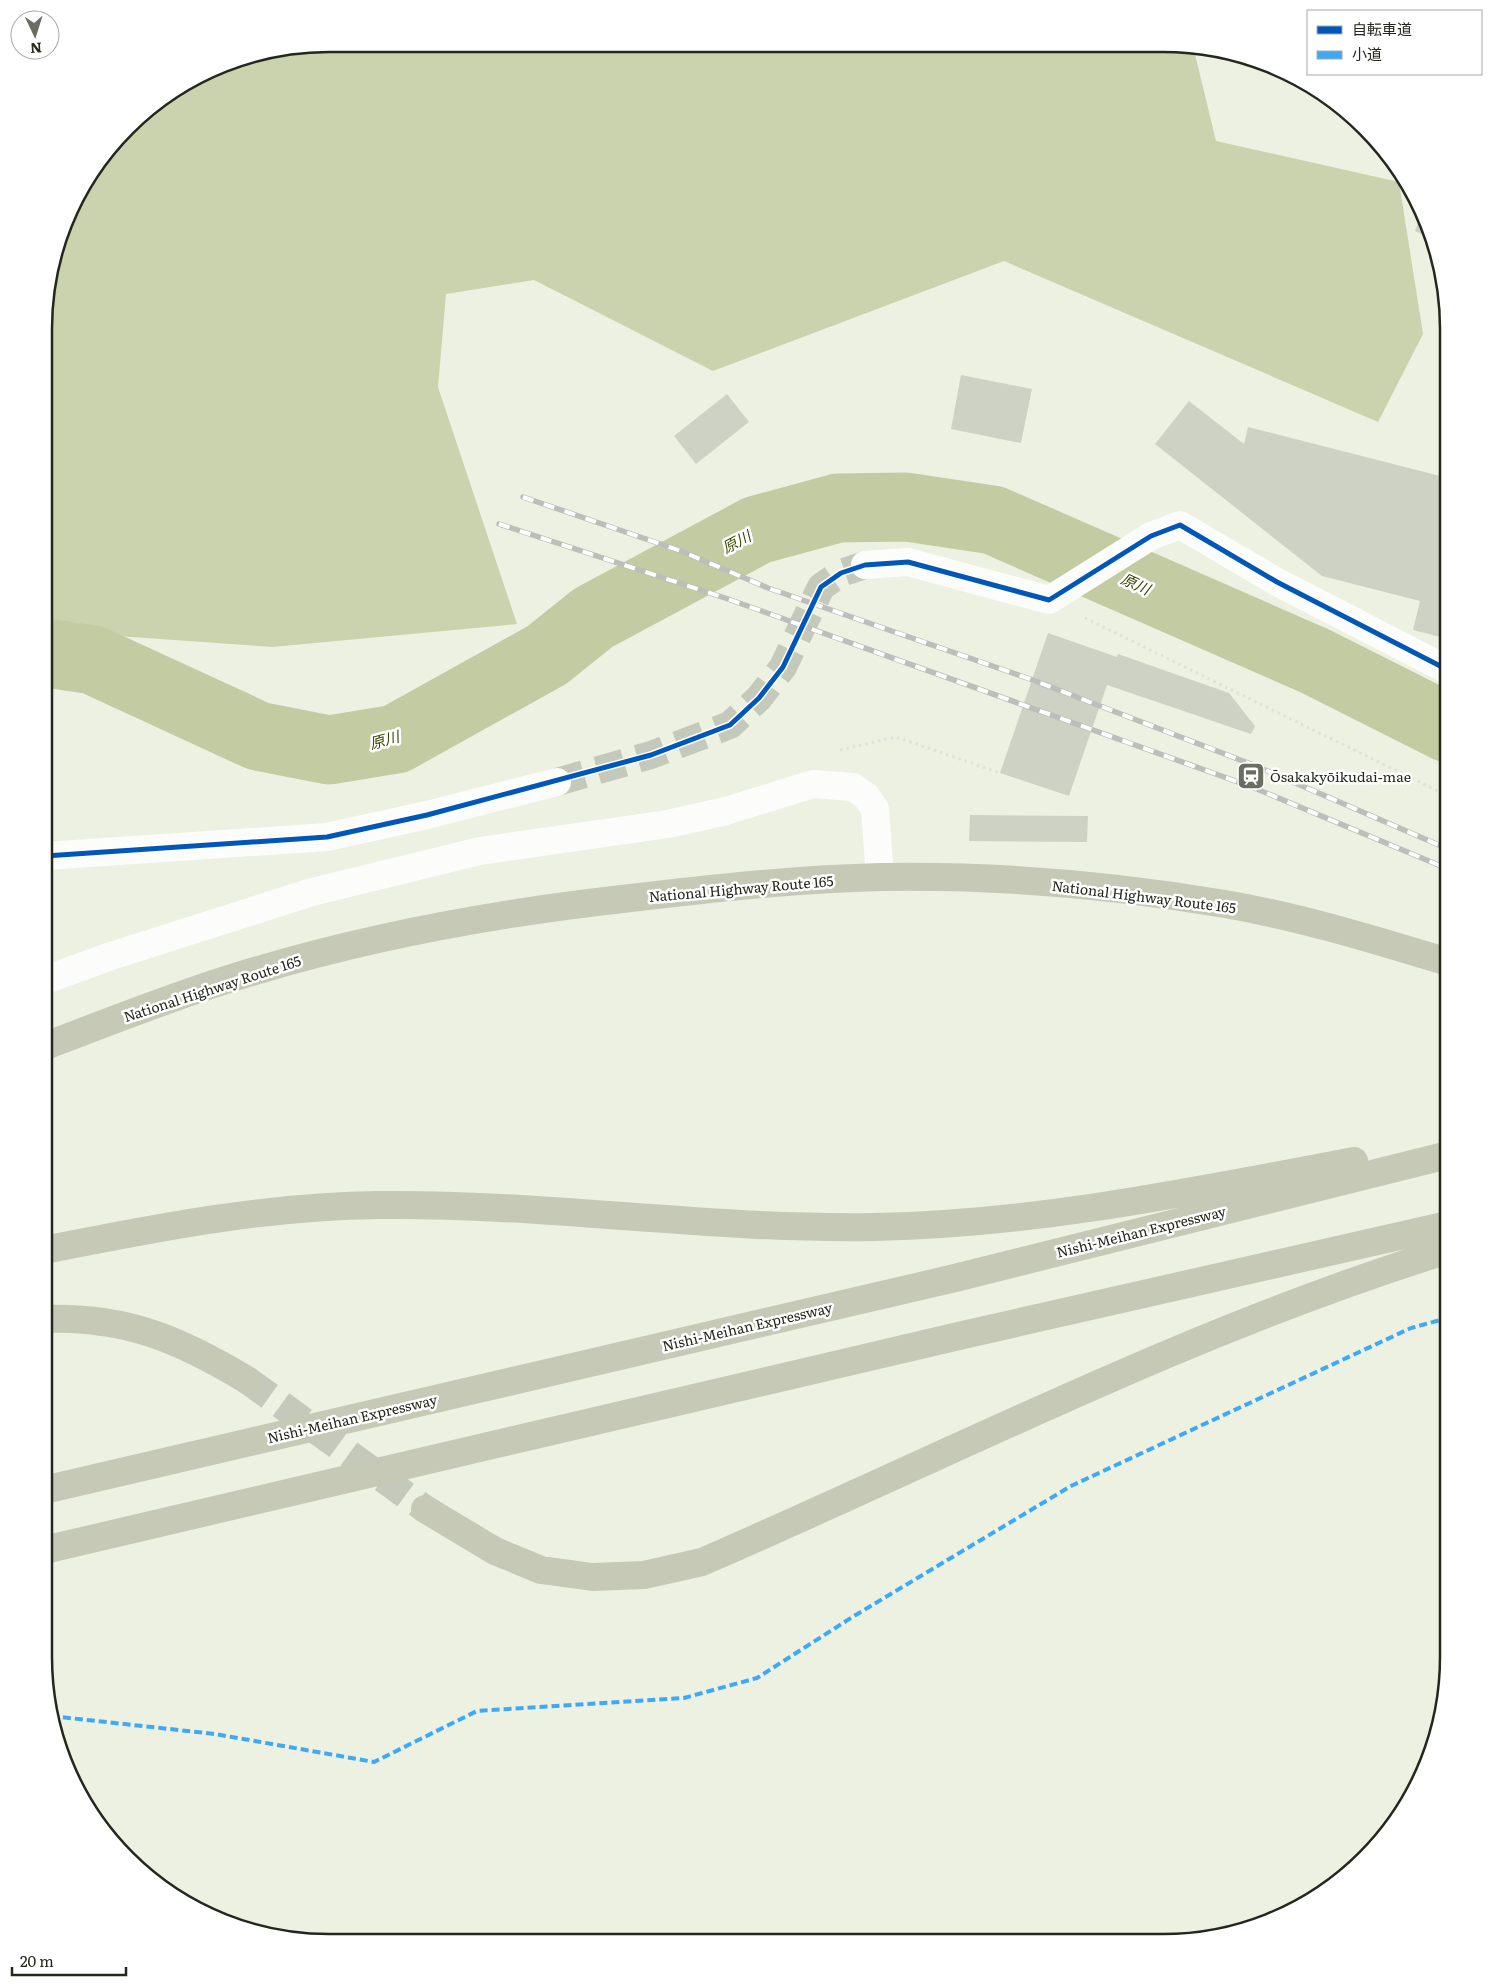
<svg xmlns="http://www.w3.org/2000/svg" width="1492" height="1987" font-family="Literata,'Noto Sans JP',serif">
<rect width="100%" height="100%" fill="#edf1e2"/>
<path fill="#cad2ae" d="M330 44 1193 46 1216 141 1399 182 1423 334 1378 422 1004 261 713 371 534 280 446 294 438 387 517 624 272 647 46 631V292L82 187 141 115 238 59Z"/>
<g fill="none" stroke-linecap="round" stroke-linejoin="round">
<path stroke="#c2cba1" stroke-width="69" d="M46 653 93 660 258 736 329 750 396 739 547 655 593 618 757 530 838 508 906 507 993 520 1315 661 1448 728"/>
</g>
<path fill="#ced2c5" d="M1422 213 1432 239 1415 231Z
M1445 359H1448V418H1445Z
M961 375 1032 389 1021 443 951 429Z
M727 394 749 422 696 464 674 436Z
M1189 401 1244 444 1248 427 1448 478V639L1413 630 1420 601 1322 576 1155 444Z
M1048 633 1117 657 1118 654 1229 693 1255 726 1251 734 1107 685 1069 796 1000 773Z
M970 815 1088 816 1087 842 969 841Z"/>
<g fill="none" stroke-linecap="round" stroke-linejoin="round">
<path stroke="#c5c9bb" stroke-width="28" stroke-dasharray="28 14" stroke-linecap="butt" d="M557 782 651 755 730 725 759 698 783 667 821 587 841 573 865 565"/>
<path stroke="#c5c9bb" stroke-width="28" stroke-dasharray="28 14" stroke-linecap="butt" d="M247 1380 425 1509"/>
<path stroke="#dfe1dc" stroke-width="3" stroke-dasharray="2.5 4" stroke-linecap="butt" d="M1085 618 1448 796
M840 750 896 737 1000 773"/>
<path stroke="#fcfdfb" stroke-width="28" d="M865 565 908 562 1049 600 1151 536 1180 525 1277 582 1448 670
M45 856 327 837 427 815 557 782
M45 980 111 956 312 892 480 851 668 824 726 811 813 784 853 787 866 796 875 809 880 877"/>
<path stroke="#c6c9b6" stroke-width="28" d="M45 1046C114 1020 184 992 255 971 375 935 498 913 622 899 708 889 794 879 881 877 995 875 1112 885 1225 904 1301 917 1375 940 1448 962
M44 1250C155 1228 266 1206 379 1205 545 1203 709 1230 875 1227 1037 1224 1195 1191 1354 1161
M44 1319C125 1316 179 1339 247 1380
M44 1490 955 1278 1448 1155
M425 1509 495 1551 541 1570 593 1577 644 1575 702 1562C949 1455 1190 1330 1448 1250
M44 1550 963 1335 1448 1225"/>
<g stroke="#bdbeba" stroke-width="5.5">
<path id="rail" d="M523 497 681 551 768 588 1030 679 1256 766 1448 849
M499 524 728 599 1252 787 1448 869"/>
</g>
<use href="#rail" stroke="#fff" stroke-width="4" stroke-dasharray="11" stroke-linecap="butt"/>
<path stroke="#3fa9f5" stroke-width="4" stroke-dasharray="8 4" stroke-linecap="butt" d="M51 1716 215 1734 374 1762 477 1711 684 1698 757 1678 854 1616 1071 1486 1411 1328 1448 1318"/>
<g stroke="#fff" stroke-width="8">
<path id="cycleway" d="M45 856 327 837 427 815 651 755 730 725 759 698 783 667 821 587 841 573 865 565 908 562 1049 600 1151 536 1180 525 1277 582 1448 670"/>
</g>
<use href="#cycleway" stroke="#0057b8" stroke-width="5"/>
</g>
<defs>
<g id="station-square" transform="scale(1.4375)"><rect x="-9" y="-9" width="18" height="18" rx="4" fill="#6a6e62" stroke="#fff"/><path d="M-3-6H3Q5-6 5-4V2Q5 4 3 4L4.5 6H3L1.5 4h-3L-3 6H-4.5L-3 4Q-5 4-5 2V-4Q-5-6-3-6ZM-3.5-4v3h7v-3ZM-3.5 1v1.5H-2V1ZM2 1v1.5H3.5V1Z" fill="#fff"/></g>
</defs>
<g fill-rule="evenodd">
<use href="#station-square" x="1251" y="776"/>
</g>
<g text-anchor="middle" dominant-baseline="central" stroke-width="5" stroke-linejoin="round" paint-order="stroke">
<g font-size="14" fill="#24271d" stroke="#fff" text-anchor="start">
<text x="1270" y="776">Ōsakakyōikudai-mae</text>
</g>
<g font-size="14" fill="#24271d" stroke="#fff">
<text transform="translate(741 888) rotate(-5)">National Highway Route 165</text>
<text transform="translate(1144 896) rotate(7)">National Highway Route 165</text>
<text transform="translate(212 988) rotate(-18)">National Highway Route 165</text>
<text transform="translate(1141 1231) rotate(-14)">Nishi-Meihan Expressway</text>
<text transform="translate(747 1326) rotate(-13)">Nishi-Meihan Expressway</text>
<text transform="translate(352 1418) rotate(-13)">Nishi-Meihan Expressway</text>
</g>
<g font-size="15" font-style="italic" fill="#3a4401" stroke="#fff">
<text transform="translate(736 541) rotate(-28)">原川</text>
<text transform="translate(1136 583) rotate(24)">原川</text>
<text transform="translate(384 739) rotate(-15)">原川</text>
</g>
</g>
<path d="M0 0H1492V1987H0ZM329 52H1163A277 277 0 0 1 1440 329V1657A277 277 0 0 1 1163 1934H329A277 277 0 0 1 52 1657V329A277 277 0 0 1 329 52Z" fill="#fff" fill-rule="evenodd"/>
<path fill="none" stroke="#24271d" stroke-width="2.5" d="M329 52H1163A277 277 0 0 1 1440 329V1657A277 277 0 0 1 1163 1934H329A277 277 0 0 1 52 1657V329A277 277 0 0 1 329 52Z"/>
<rect x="1307" y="10" width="175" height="65" fill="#ffffff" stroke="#a7a9a5"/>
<rect x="1317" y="26" width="25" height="8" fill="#0057b8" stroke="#a7a9a5"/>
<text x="1352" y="35" font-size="15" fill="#24271d">自転車道</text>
<rect x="1317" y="51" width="25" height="8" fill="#3fa9f5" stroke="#a7a9a5"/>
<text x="1352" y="60" font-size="15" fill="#24271d">小道</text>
<g transform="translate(35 35) rotate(176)"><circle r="24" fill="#ffffff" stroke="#a7a9a5"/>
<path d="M0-4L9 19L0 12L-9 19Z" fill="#6a6e62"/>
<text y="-8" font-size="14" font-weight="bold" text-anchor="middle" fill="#24271d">N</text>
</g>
<path d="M12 1967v8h114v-8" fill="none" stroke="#24271d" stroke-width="2.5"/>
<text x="20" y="1967" font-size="15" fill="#24271d" stroke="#ffffff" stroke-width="4" paint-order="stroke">20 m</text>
</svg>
